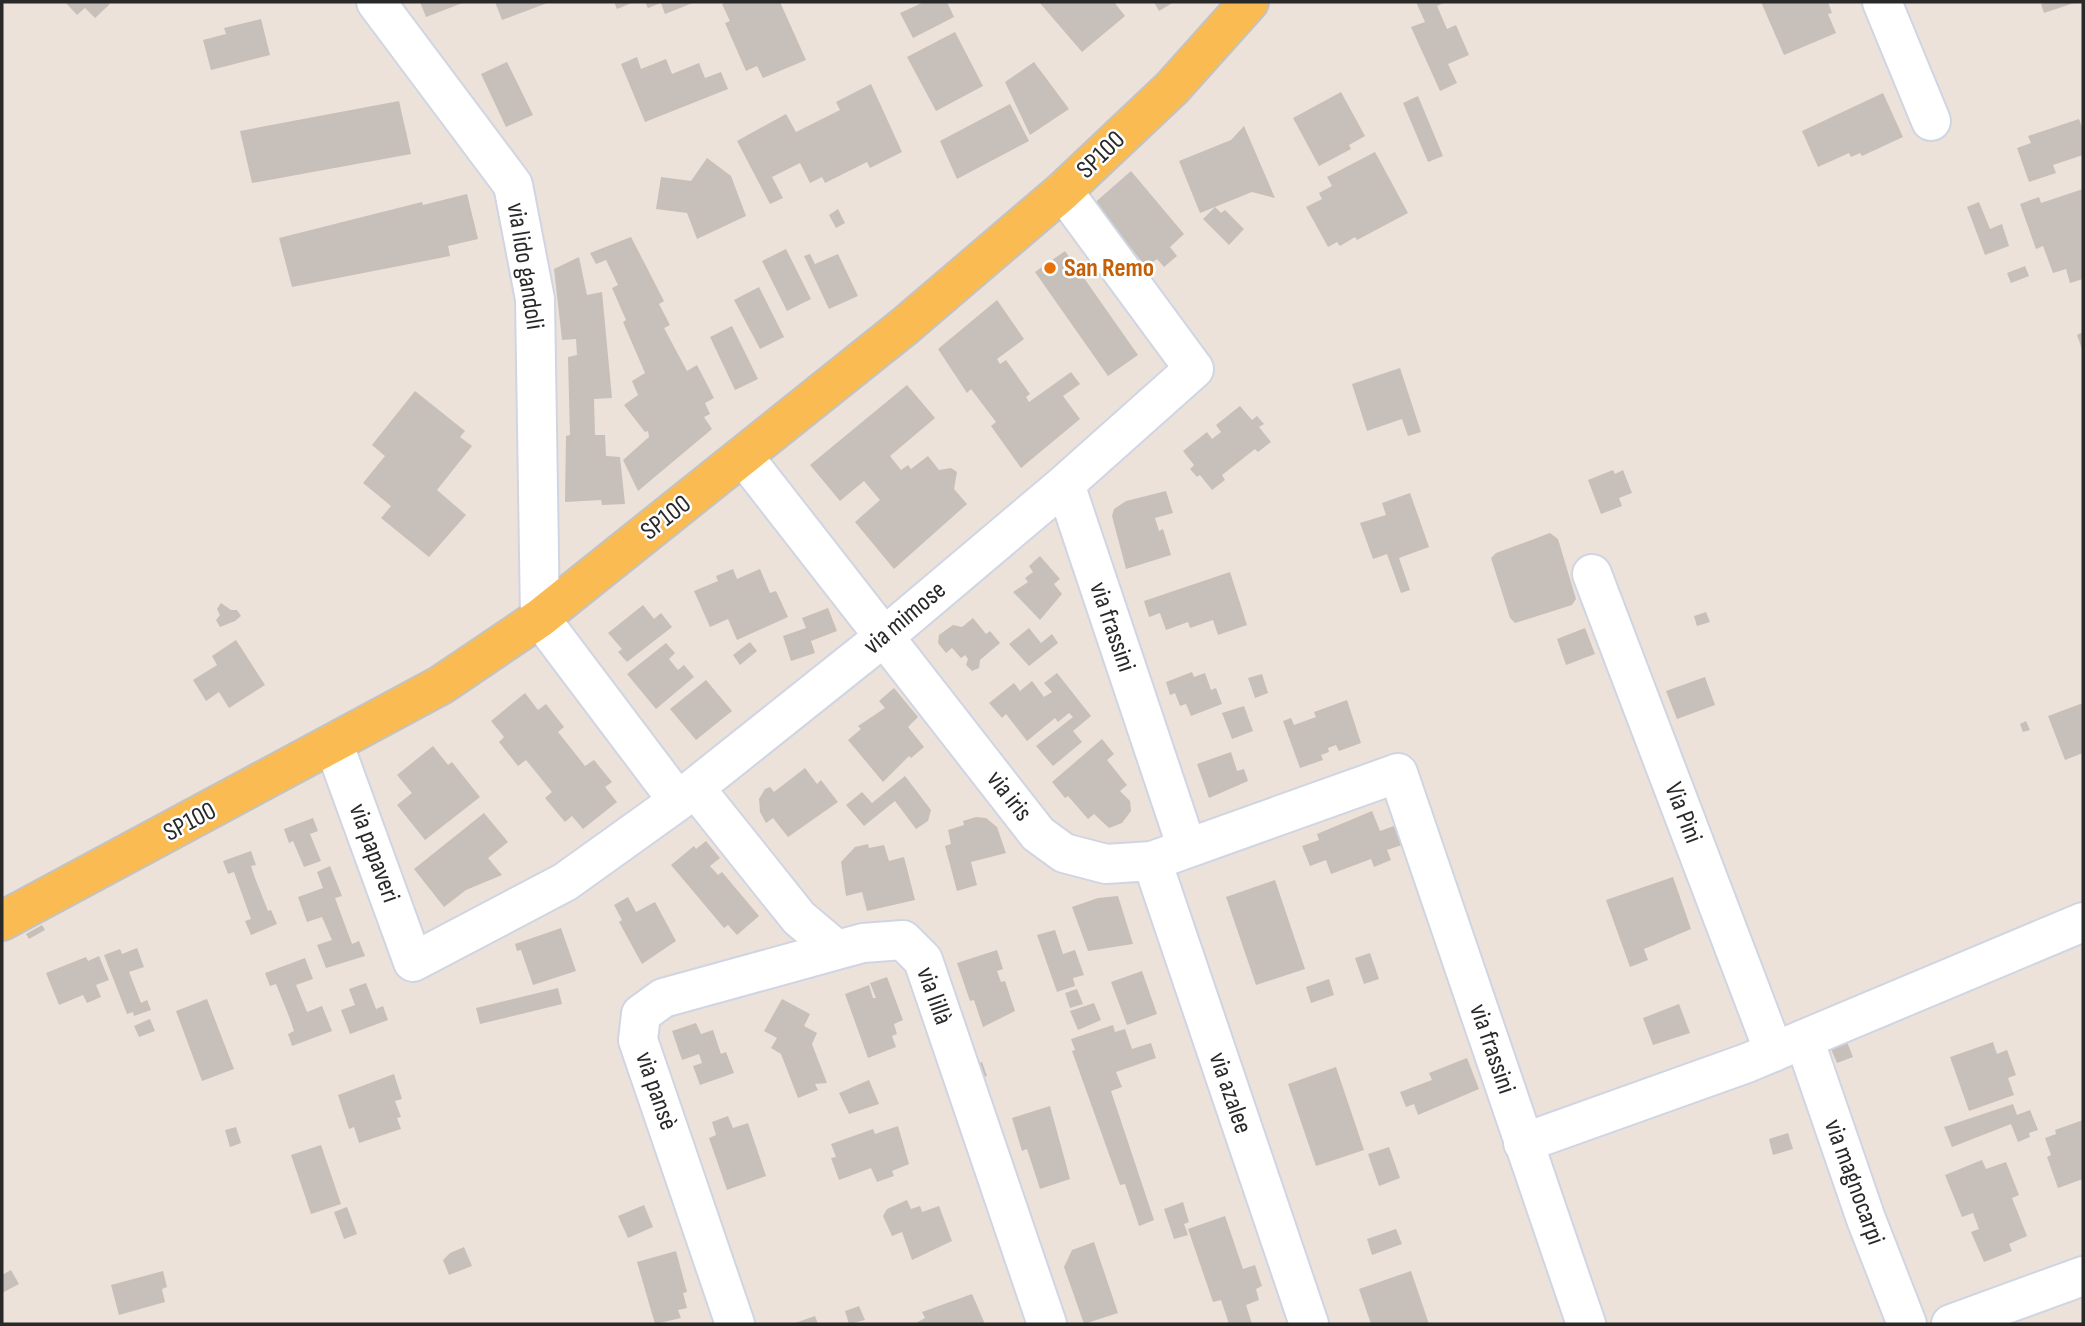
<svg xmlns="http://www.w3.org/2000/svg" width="2085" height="1326" font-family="'Sofia Sans Condensed',sans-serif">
<rect width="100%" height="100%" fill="#ece2d9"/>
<path fill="#c7bfb9" d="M65 2H108L110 4 95 18 85 8 77 15Z
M420 2H465L426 17Z
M495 2H550L502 20Z
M614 2H634L617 9Z
M645 2H695L665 14 661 3 648 8Z
M727 2H780L806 60 763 78 757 66 746 71 725 23 730 21 722 4Z
M924 2H947L954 17 913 38 900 13Z
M1039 2H1114L1125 16 1082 52Z
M1154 2H1174L1159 11Z
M1416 2H1446L1437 6 1447 29 1456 25 1469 55 1448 64 1457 83 1440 91 1411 27 1425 22Z
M1761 2H1828L1832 13 1828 14 1836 33 1784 55Z
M2047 2H2077L2044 13 2041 4Z
M261 19 270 55 211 70 203 40 226 34 224 28Z
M955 32 983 86 936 111 907 57Z
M637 57 641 69 666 59 672 74 699 63 705 78 721 72 728 89 645 122 621 64Z
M507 62 533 115 506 127 481 74Z
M1034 62 1069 109 1030 135 1005 82Z
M871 84 902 152 870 168 867 162 825 183 822 177 810 183 800 163 772 177 783 198 770 204 737 141 786 114 796 132 840 110 836 102Z
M1341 92 1365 136 1349 145 1351 149 1319 166 1293 118Z
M1883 93 1903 137 1862 156 1860 153 1851 157 1849 153 1818 167 1802 131Z
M1418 96 1443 156 1428 162 1403 103Z
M399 101 411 154 252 183 240 131Z
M1010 104 1029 141 957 179 940 141Z
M2079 119 2083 130V155L2053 165 2056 173 2029 182 2017 148 2031 143 2028 136Z
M1244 126 1275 198 1252 192 1200 213 1179 161 1231 140Z
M1375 152 1408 213 1357 240 1355 237 1340 246 1337 242 1328 247 1306 207 1322 199 1319 193 1332 186 1327 177Z
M707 158 731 176 746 216 697 239 687 213 656 209 661 177 691 181Z
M1131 171 1184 234 1170 247 1177 256 1164 267 1157 259 1146 267 1130 247 1125 251 1091 206Z
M2083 189V279L2070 283 2066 269 2053 273 2043 246 2036 249 2020 204 2039 197 2041 203Z
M467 194 478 239 448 246 450 256 292 287 279 238 422 202 423 205Z
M1979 202 1990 229 2002 224 2009 246 1985 255 1967 207Z
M1215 207 1221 213 1225 210 1244 229 1229 245 1203 219Z
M838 209 845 223 836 228 829 215Z
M631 237 664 301 659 304 670 325 664 328 687 371 697 365 714 398 705 403 710 414 704 417 712 429 638 491 623 460 649 437 648 431 645 432 624 405 638 395 632 381 645 373 623 322 626 320 612 288 618 285 606 260 596 264 590 253Z
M786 249 811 299 787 311 762 261Z
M1065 251 1138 355 1108 376 1035 272Z
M810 254 815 264 838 254 858 296 829 309 804 256Z
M579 257 587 295 602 292 612 398 594 399 595 435H605L606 456 620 457 625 504 602 505 601 500 565 502 566 436 570 435 568 357 577 355 576 339 562 340 554 269Z
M2025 266 2029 276 2011 283 2007 273Z
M759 287 784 337 760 349 734 300Z
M997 300 1024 339 997 359 1000 364 1006 360 1030 394 1026 397 1029 402 1071 372 1080 384 1063 396 1080 419 1021 468 991 426 996 422 971 389 967 393 938 349Z
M732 326 758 379 735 390 710 337Z
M2083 332V352L2077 335Z
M1400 368 1421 432 1408 436 1402 419 1367 431 1352 384Z
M907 385 935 418 890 456 901 470 908 465 911 469 928 456 939 470 951 468 957 472 954 489 967 504 894 569 855 522 880 500 864 481 840 501 810 465Z
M415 391 465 431 460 437 472 446 437 490 466 515 429 557 381 518 391 506 363 483 385 456 372 445Z
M1240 406 1252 420 1257 416 1264 424 1259 427 1271 442 1258 452 1255 449 1222 475 1225 480 1212 490 1200 475 1197 477 1190 469 1194 465 1183 451 1207 432 1212 439 1221 432 1216 425Z
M1613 470 1615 474 1623 470 1632 493 1619 498 1622 506 1601 514 1588 480Z
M1166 491 1173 513 1155 518 1159 531 1163 529 1171 555 1126 569 1112 516 1114 509 1126 501Z
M1410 493 1429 547 1399 558 1410 590 1401 593 1387 554 1373 559 1360 523 1386 515 1382 503Z
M1550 533 1558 539 1576 599 1572 605 1515 623 1510 618 1491 558 1496 553Z
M1040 556 1060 579 1054 584 1062 594 1040 620 1013 592 1028 582 1025 578 1033 572 1029 566Z
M733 569 737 579 760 569 770 593 776 591 788 617 737 640 728 619 710 627 694 591 718 581 716 576Z
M1230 572 1247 625 1218 635 1213 620 1190 628 1188 622 1166 630 1160 613 1149 617 1144 601Z
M221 603 231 610H237L241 616 235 621 220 627 216 620 220 615 217 609Z
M643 605 654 619 661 613 672 627 627 662 618 652 622 649 608 633Z
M828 608 837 631 811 641 815 653 791 661 783 636 806 628 802 618Z
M1706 612 1710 622 1697 626 1694 616Z
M973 618 986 634 990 631 1000 643 980 660 979 668 972 671 966 665 968 659 965 655 961 658 952 648 946 653 938 643 939 635 953 625 962 627Z
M1029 628 1041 643 1052 634 1058 643 1029 666 1009 644Z
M1585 628 1595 654 1566 665 1557 639Z
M236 640 265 685 229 708 219 692 206 701 193 680 217 665 212 656Z
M750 642 757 651 740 665 733 655Z
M666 643 675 653 669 659 678 670 684 665 694 677 656 709 627 674Z
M1192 672 1194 677 1205 673 1211 690 1216 688 1222 704 1191 716 1186 704 1180 706 1175 693 1170 695 1166 682Z
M1057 673 1091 716 1073 731 1082 742 1053 766 1036 746 1073 717 1069 713 1058 722 1055 718 1027 741 1006 714 1002 718 989 703 1014 683 1020 691 1032 681 1044 697 1052 692 1044 683Z
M1262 674 1268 693 1255 698 1248 678Z
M1705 677 1715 705 1677 719 1666 691Z
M706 680 732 711 696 740 670 709Z
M894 688 918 717 908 727 924 747 911 758 909 756 883 782 848 740 861 729 858 726 885 708 879 701Z
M525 693 538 710 546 704 564 727 558 732 585 766 594 760 612 782 605 787 617 802 583 829 572 816 565 822 545 798 552 792 526 760 518 766 499 742 504 737 491 721Z
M1347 700 1361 743 1339 751 1336 745 1328 748 1329 752 1321 755 1323 760 1300 768 1283 721 1291 718 1294 725 1316 717 1314 712Z
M2083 703V753L2065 760 2048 716Z
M1244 706 1253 731 1232 739 1222 713Z
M2026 721 2030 730 2023 732 2020 724Z
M1102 739 1114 754 1107 760 1127 785 1120 791 1130 801 1131 811 1122 823 1109 828 1094 814 1088 819 1068 796 1065 798 1052 782Z
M433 746 448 765 452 762 480 797 425 840 397 805 412 793 397 775Z
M1231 752 1237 771 1244 769 1248 781 1209 798 1197 764Z
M805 768 817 784 821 780 838 802 788 837 773 818 766 823 760 812 759 799 765 789 770 787 774 792Z
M905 776 931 810 928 821 916 829 895 801 864 826 846 805 862 792 872 803Z
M1372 811 1380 831 1394 826 1402 845 1387 850 1391 860 1374 867 1371 859 1331 874 1326 860 1310 866 1302 846 1319 840 1317 834Z
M484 813 508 842 488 858 502 875 466 890 444 907 414 869Z
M976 817 986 818 997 827 1006 853 971 862 977 885 957 891 945 846 951 844 948 830 964 825 963 821Z
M313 818 318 831 310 834 321 861 304 867 293 841 289 843 284 829Z
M706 841 720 858 710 866 718 875 722 872 759 916 737 935 728 925 724 928 671 865 694 846 696 849Z
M868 844 869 848 884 845 889 861 904 857 915 900 867 911 862 892 846 896 841 862 855 847Z
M251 851 256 865 251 866 255 878 268 911 271 910 277 924 251 935 245 921 251 919 234 872 228 874 223 861Z
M330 866 342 896 335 898 352 944 359 941 365 956 326 968 317 945 332 940 322 917 307 922 298 897 323 888 317 872Z
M1673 877 1691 929 1644 949 1648 960 1630 967 1606 900Z
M1275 880 1305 969 1256 985 1226 897Z
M1118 896 1133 944 1088 951 1072 907 1098 898Z
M628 897 636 912 655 902 676 941 642 964 619 922 622 920 614 905Z
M42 925 45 930 29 939 26 934Z
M561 928 576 971 533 985 521 950 517 951 515 944Z
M1055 930 1063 954 1075 950 1084 975 1073 978 1075 986 1057 992 1037 935Z
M137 948 144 967 129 972 141 1003 147 1000 151 1010 134 1016 133 1012 127 1014 104 955 120 949 122 954Z
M997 950 1003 969 997 971 1001 982 1005 981 1015 1011 983 1027 974 1000 970 1001 957 963Z
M1370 953 1379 979 1364 984 1355 958Z
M99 956 109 980 96 985 101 997 87 1003 83 995 59 1005 46 973 86 957 88 961Z
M305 958 313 979 296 985 307 1012 322 1006 332 1031 292 1046 288 1034 294 1031 290 1019 276 984 270 986 265 973Z
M1142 971 1157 1014 1127 1025 1111 982Z
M887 977 903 1020 894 1024 897 1034 892 1036 896 1047 868 1058 845 994 869 985 873 998H876L870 983Z
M1329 979 1334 995 1311 1003 1306 987Z
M366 983 376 1009 383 1006 388 1020 350 1034 341 1010 355 1005 349 989Z
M558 988 562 1004 480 1024 476 1008Z
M1077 989 1083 1004 1070 1008 1065 993Z
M207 999 234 1069 202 1081 176 1011Z
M782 999 810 1014 804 1026 817 1033 812 1044 827 1083 815 1084 818 1090 798 1098 781 1054 771 1048 777 1038 764 1031Z
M1094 1003 1101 1020 1078 1030 1070 1011Z
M1679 1004 1690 1033 1653 1045 1643 1018Z
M150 1019 155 1031 139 1037 134 1026Z
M696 1023 701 1034 713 1030 721 1054 726 1052 734 1073 700 1085 693 1066 702 1063 699 1054 682 1060 672 1031Z
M1113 1025 1115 1032 1125 1029 1132 1049 1151 1043 1156 1058 1116 1072 1122 1087 1111 1091 1154 1220 1139 1226 1125 1184 1120 1185 1072 1051 1075 1050 1071 1039Z
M1847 1042 1853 1057 1837 1063 1831 1049Z
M1993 1042 1997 1054 2007 1050 2016 1075 2008 1078 2014 1095 1969 1111 1950 1057Z
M1467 1058 1479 1089 1418 1115 1414 1104 1406 1107 1400 1092 1432 1080 1429 1073Z
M982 1062 987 1076 978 1079 973 1065Z
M1336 1067 1364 1150 1316 1166 1288 1084Z
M394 1074 402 1099 395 1101 401 1117 397 1118 401 1129 359 1143 354 1127 349 1129 338 1095Z
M869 1080 879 1104 849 1114 839 1093Z
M2013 1104 2017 1115 2030 1110 2038 1130 2029 1133 2030 1137 2018 1142 2011 1124 1952 1147 1944 1127Z
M1050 1106 1070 1179 1040 1189 1027 1149 1022 1151 1012 1118Z
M728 1116 733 1128 748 1123 766 1176 727 1190 709 1138 716 1135 712 1122Z
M2083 1120V1179L2058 1188 2047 1157 2051 1155 2045 1138 2056 1134 2055 1130Z
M898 1126 909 1164 892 1171 894 1176 877 1182 871 1168 839 1180 831 1158 836 1157 831 1144 873 1129 875 1134Z
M236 1127 241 1143 230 1147 225 1130Z
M1788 1133 1793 1149 1773 1155 1769 1139Z
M321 1145 341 1204 311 1214 291 1155Z
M1389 1147 1400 1178 1379 1186 1368 1154Z
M1982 1160 1986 1169 2006 1162 2019 1195 2012 1198 2027 1236 2009 1244 2012 1251 1984 1262 1971 1232 1979 1229 1973 1213 1962 1217 1945 1175Z
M907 1200 911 1209 920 1206 922 1212 939 1206 952 1241 912 1260 902 1232 892 1236 883 1216 887 1209Z
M1183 1202 1189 1222 1184 1224 1188 1235 1174 1239 1164 1209Z
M644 1205 653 1227 628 1238 618 1216Z
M347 1207 357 1234 344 1239 334 1212Z
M1225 1216 1243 1269 1255 1265 1262 1286 1256 1289 1259 1300 1246 1305 1252 1324H1229L1221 1300 1213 1302 1188 1229Z
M1396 1229 1402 1244 1372 1255 1367 1239Z
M1094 1242 1118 1313 1084 1324 1064 1267 1072 1250Z
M464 1247 472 1266 449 1275 443 1260 450 1253Z
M676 1251 687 1292 683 1293 687 1308 678 1310 681 1318 655 1324 637 1262Z
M11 1270 19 1284 2 1293V1275Z
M163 1271 167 1287 162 1289 165 1302 119 1315 111 1285Z
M1411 1271 1429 1324H1371L1359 1289Z
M972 1294 985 1324H914L925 1318 922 1312Z
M859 1306 865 1320 849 1324 845 1311Z
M815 1316 818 1324H792Z"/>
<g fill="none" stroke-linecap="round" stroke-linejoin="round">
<g stroke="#cfd5e3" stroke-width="42">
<path id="minor" d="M376 2 513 185 535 299 540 618 678 801
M1882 2 1931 121
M744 457 1038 834 1064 853 1106 864 1152 861 1398 773 1586 1324
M1065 484 1187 848
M1592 574 1774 1052
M334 745 413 962 565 882 678 801 885 636 1065 484 1194 369 1063 191
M695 788 799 918 837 950 863 943 903 940 923 960 1047 1324
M1152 861 1309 1324
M1804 1039 1866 1219 1907 1324
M1523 1143 1747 1063 2083 922
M735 1324 638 1040 641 1014 663 998 837 950
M1951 1324 2083 1276"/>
</g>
<g stroke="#c3c3c3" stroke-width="42">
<path id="major" d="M2 921 441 685 540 618 905 326 1063 191 1172 88 1249 2"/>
</g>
<use href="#minor" stroke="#fff" stroke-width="38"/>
<use href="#major" stroke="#f9bb52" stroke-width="38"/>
</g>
<circle fill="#e8710a" stroke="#fff" stroke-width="2.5" cx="1050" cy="268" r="7"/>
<g text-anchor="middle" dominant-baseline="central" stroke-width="5" stroke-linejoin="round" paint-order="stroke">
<g font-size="26" fill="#292929" stroke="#fff">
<text transform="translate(1101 155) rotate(-44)">SP100</text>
<text transform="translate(525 266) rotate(81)">via lido gandoli</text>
<text transform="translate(666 518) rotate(-38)">SP100</text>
<text transform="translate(905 618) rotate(-40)">via mimose</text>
<text transform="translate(1112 627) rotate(71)">via frassini</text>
<text transform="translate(1009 796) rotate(52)">via iris</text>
<text transform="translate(1683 813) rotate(69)">Via Pini</text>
<text transform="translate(190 822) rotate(-28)">SP100</text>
<text transform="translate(374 853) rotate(70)">via papaveri</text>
<text transform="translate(934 996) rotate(70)">via lillà</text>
<text transform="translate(1492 1049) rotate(71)">via frassini</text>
<text transform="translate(656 1091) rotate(71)">via pansè</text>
<text transform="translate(1230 1093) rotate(71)">via azalee</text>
<text transform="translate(1854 1182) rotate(70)">via magnocarpi</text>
</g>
<g font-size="26" font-weight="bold" fill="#c56008" stroke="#fff" text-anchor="start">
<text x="1064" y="268">San Remo</text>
</g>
</g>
<rect width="2085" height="1326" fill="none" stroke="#292929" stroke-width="7"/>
</svg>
